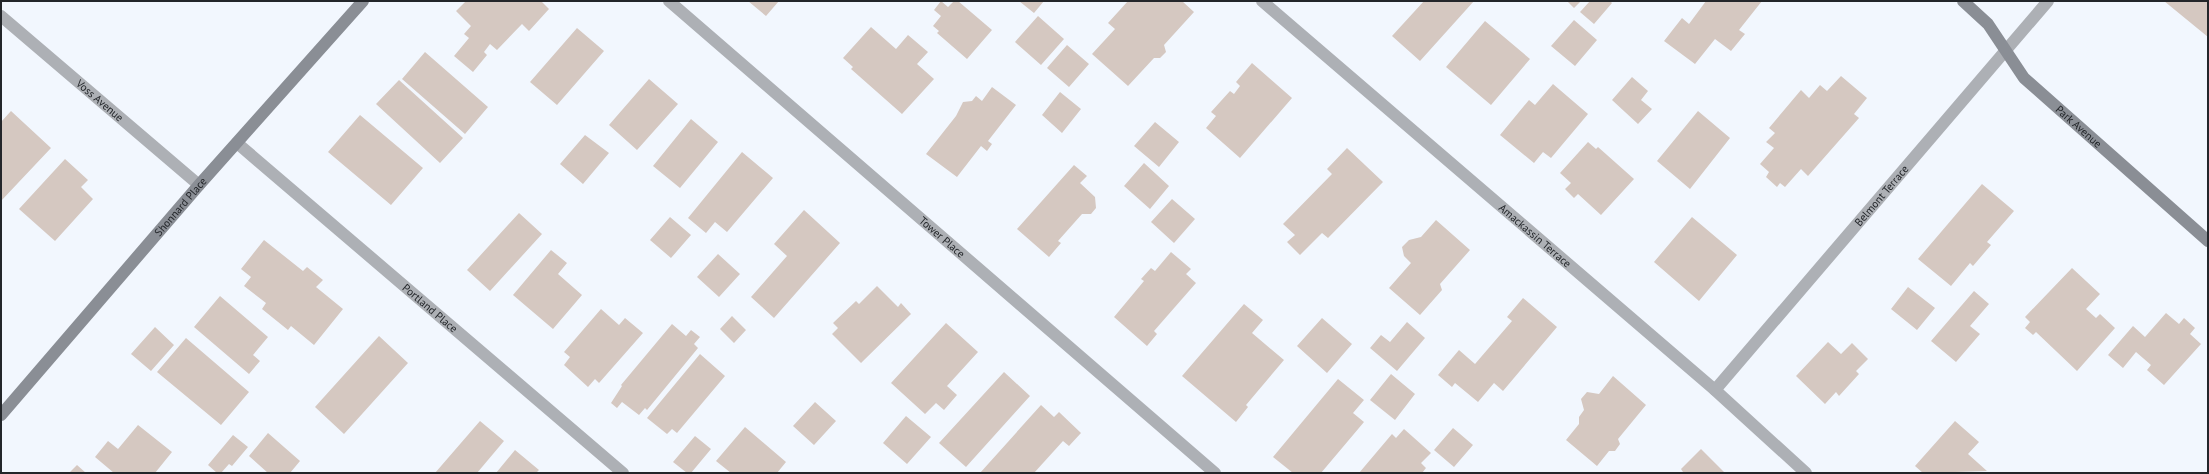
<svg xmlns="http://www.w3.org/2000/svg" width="2209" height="474" font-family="'PT Sans',sans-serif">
<rect width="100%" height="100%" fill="#f2f7fe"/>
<path fill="#d5c8c1" d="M466 1H541L549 9 529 31 522 24 497 50 490 44 484 52 487 55 473 72 454 56 469 38 464 34 471 26 456 11Z
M748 1H779L766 16Z
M941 1 948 7 954 1H958L992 30 967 59 937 33 939 31 933 26 941 16 934 10Z
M1019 1H1044L1034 13Z
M1128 1H1182L1194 12 1164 45 1166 52 1160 58H1154L1128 86 1092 54 1115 29 1108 23Z
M1424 1H1474L1420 61 1392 36Z
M1567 1H1581L1574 8Z
M1590 1H1610L1612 3 1594 24 1580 12Z
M1706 1H1762L1739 30 1745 34 1731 51 1715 39 1695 64 1664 41 1682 18 1689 24Z
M2164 1H2208V37Z
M1038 16 1064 39 1041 65 1015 42Z
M1574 20 1597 40 1575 66 1551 46Z
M1485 21 1530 59 1491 105 1446 67Z
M871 27 896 49 908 35 928 52 917 64 934 79 902 114 851 69 853 67 843 58Z
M577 28 604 51 557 105 530 82Z
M1067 45 1089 64 1069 87 1047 68Z
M425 52 488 107 465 134 402 79Z
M1252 63 1292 98 1240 158 1206 128 1216 116 1211 112 1230 91 1234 94 1240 86 1236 82Z
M1841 76 1867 98 1854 114 1859 118 1808 176 1801 169 1785 187 1780 183 1777 187 1766 177 1769 172 1760 164 1774 148 1766 142 1775 133 1769 128 1801 90 1809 98 1820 85 1827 91Z
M1632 77 1648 91 1641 100 1652 109 1638 124 1612 100Z
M649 79 678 104 637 150 609 125Z
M399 80 463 138 440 163 376 104Z
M1553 84 1588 114 1551 158 1543 152 1534 163 1500 135 1529 100 1535 105Z
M992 87 1016 105 988 141 992 144 987 151 981 146 957 177 926 154 956 116 963 102 972 101 976 96 982 101Z
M1060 92 1081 109 1062 133 1042 115Z
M11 111 51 148 1 201V122Z
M1698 111 1730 138 1690 189 1657 161Z
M360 115 423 168 391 205 328 152Z
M691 119 718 142 680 188 653 166Z
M1155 122 1179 142 1159 167 1134 146Z
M585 135 609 153 583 184 560 164Z
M1588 142 1596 149 1598 147 1634 179 1601 215 1578 194 1574 198 1565 189 1571 183 1560 173Z
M1347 148 1383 182 1328 238 1322 233 1300 255 1287 242 1295 235 1283 224 1332 174 1327 169Z
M742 152 773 178 727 232 715 222 706 233 688 218Z
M65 159 88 180 81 187 93 199 55 241 19 209Z
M1144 163 1169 186 1150 209 1124 186Z
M1074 165 1087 176 1080 183 1095 197 1096 208 1091 214H1082L1058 241 1061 243 1049 257 1017 229Z
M1982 184 2014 211 1987 242 1991 245 1973 266 1970 263 1951 286 1918 259Z
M1172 199 1195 219 1174 243 1151 222Z
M804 210 840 243 774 318 751 297 787 256 774 244Z
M519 213 542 234 490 291 467 270Z
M670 217 691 235 671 258 650 240Z
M1692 217 1737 255 1699 301 1654 262Z
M1436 220 1470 250 1440 284 1442 290 1420 315 1389 288 1411 263 1404 256 1402 247 1409 240 1421 237Z
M264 240 303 271 307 267 323 280 316 287 343 309 314 345 291 326 288 330 262 309 266 303 244 286 251 277 241 269Z
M551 250 567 263 558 274 582 295 553 329 513 295Z
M1171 252 1191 269 1186 274 1196 283 1154 331 1157 334 1147 346 1114 317 1144 281 1141 279 1151 268 1155 271Z
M718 254 740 274 719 297 697 277Z
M2072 268 2100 294 2086 309 2096 318 2100 314 2115 328 2077 371 2036 332 2033 335 2025 328 2030 322 2025 317Z
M877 286 898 307 901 303 911 314 861 363 832 334 838 328 833 323 856 301 859 304Z
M1908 287 1935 308 1917 330 1891 309Z
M1974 291 1989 304 1970 326 1980 334 1956 362 1931 341Z
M220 296 268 337 253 355 260 361 249 374 194 327Z
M1523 298 1557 327 1503 391 1494 383 1478 402 1455 383 1452 387 1438 375 1459 350 1475 364 1512 321 1507 317Z
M1244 304 1263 320 1252 333 1284 360 1246 405 1248 407 1236 422 1182 376Z
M601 309 619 325 625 318 643 333 599 383 595 379 588 387 564 365 570 357 564 352Z
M2166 313 2179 324 2184 318 2195 328 2190 334 2201 344 2164 385 2147 370 2151 365 2136 352 2123 368 2108 355 2133 326 2145 337Z
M732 316 746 330 734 343 720 329Z
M1322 318 1352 344 1327 373 1297 346Z
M1407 322 1425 338 1397 371 1370 348 1381 335 1390 342Z
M946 323 978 352 947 386 957 395 944 410 936 403 925 414 891 383Z
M672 324 686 336 691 330 700 337 694 344 698 348 647 410 645 408 639 415 622 402 617 408 611 403 622 386 621 385Z
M155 327 174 345 151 371 131 354Z
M379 336 408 363 344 434 315 407Z
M186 338 249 392 221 425 157 372Z
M1828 342 1841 354 1852 343 1868 359 1856 371 1859 374 1839 396 1836 392 1825 404 1796 376Z
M700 354 725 376 677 433 672 429 667 434 647 418Z
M1004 372 1030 396 966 467 939 443Z
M1391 374 1415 394 1395 420 1370 400Z
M1613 376 1646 405 1618 439 1620 444 1615 451H1609L1597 466 1566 440 1579 424V417L1584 410 1581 399 1587 392 1599 394Z
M1338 379 1364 400 1353 413 1364 422 1321 473H1293L1273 457Z
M815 402 836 421 814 445 793 426Z
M1041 405 1054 417 1059 412 1081 433 1069 446 1063 441 1034 473H980Z
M906 416 931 437 907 464 883 443Z
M480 421 504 441 477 473H435Z
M1955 421 1979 442 1968 454 1987 471 1923 473 1915 466Z
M138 425 172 452 155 473H114L95 457 108 441 118 449Z
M745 427 786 462 777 473H731L716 461Z
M1453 428 1473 445 1454 467 1434 450Z
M1404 429 1431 453 1421 463 1426 468 1422 473H1359L1392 434 1396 438Z
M268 433 300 461 290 473H268L249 456Z
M233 435 248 447 232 466 229 464 221 473H217L208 465Z
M695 436 711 449 691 473H687L673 462Z
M1701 449 1725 473H1682L1683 472 1681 469Z
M515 450 539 470 536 473H496Z
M77 465 86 473H69Z"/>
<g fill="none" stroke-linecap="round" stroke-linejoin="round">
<g stroke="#adb0b5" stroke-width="12">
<path id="s1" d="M669 1 1215 473"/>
<path id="s2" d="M1262 1 1715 390 1806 473"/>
<path id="s3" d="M1 16 199 185"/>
<path id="s4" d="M237 143 623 473"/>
<path id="s5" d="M1715 390 2048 1"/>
</g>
<g stroke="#8a8e95" stroke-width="12">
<path id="s6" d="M1963 1 1988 24 2024 78 2208 241"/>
<path id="s7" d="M1 415 199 185 363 1"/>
</g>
</g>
<g text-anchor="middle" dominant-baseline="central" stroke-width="3" stroke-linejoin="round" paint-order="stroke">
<g font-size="11" fill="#23262a" stroke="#fff">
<text stroke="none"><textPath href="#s3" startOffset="130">Voss Avenue</textPath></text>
<text stroke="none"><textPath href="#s6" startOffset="172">Park Avenue</textPath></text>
<text stroke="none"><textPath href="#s5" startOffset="256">Belmont Terrace</textPath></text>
<text stroke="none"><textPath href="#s7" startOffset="275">Shonnard Place</textPath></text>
<text stroke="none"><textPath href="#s2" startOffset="360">Amackassin Terrace</textPath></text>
<text stroke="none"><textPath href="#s1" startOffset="361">Tower Place</textPath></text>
<text stroke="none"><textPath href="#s4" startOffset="254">Portland Place</textPath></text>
</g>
</g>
<rect width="2209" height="474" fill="none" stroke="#23262a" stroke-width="4"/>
</svg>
